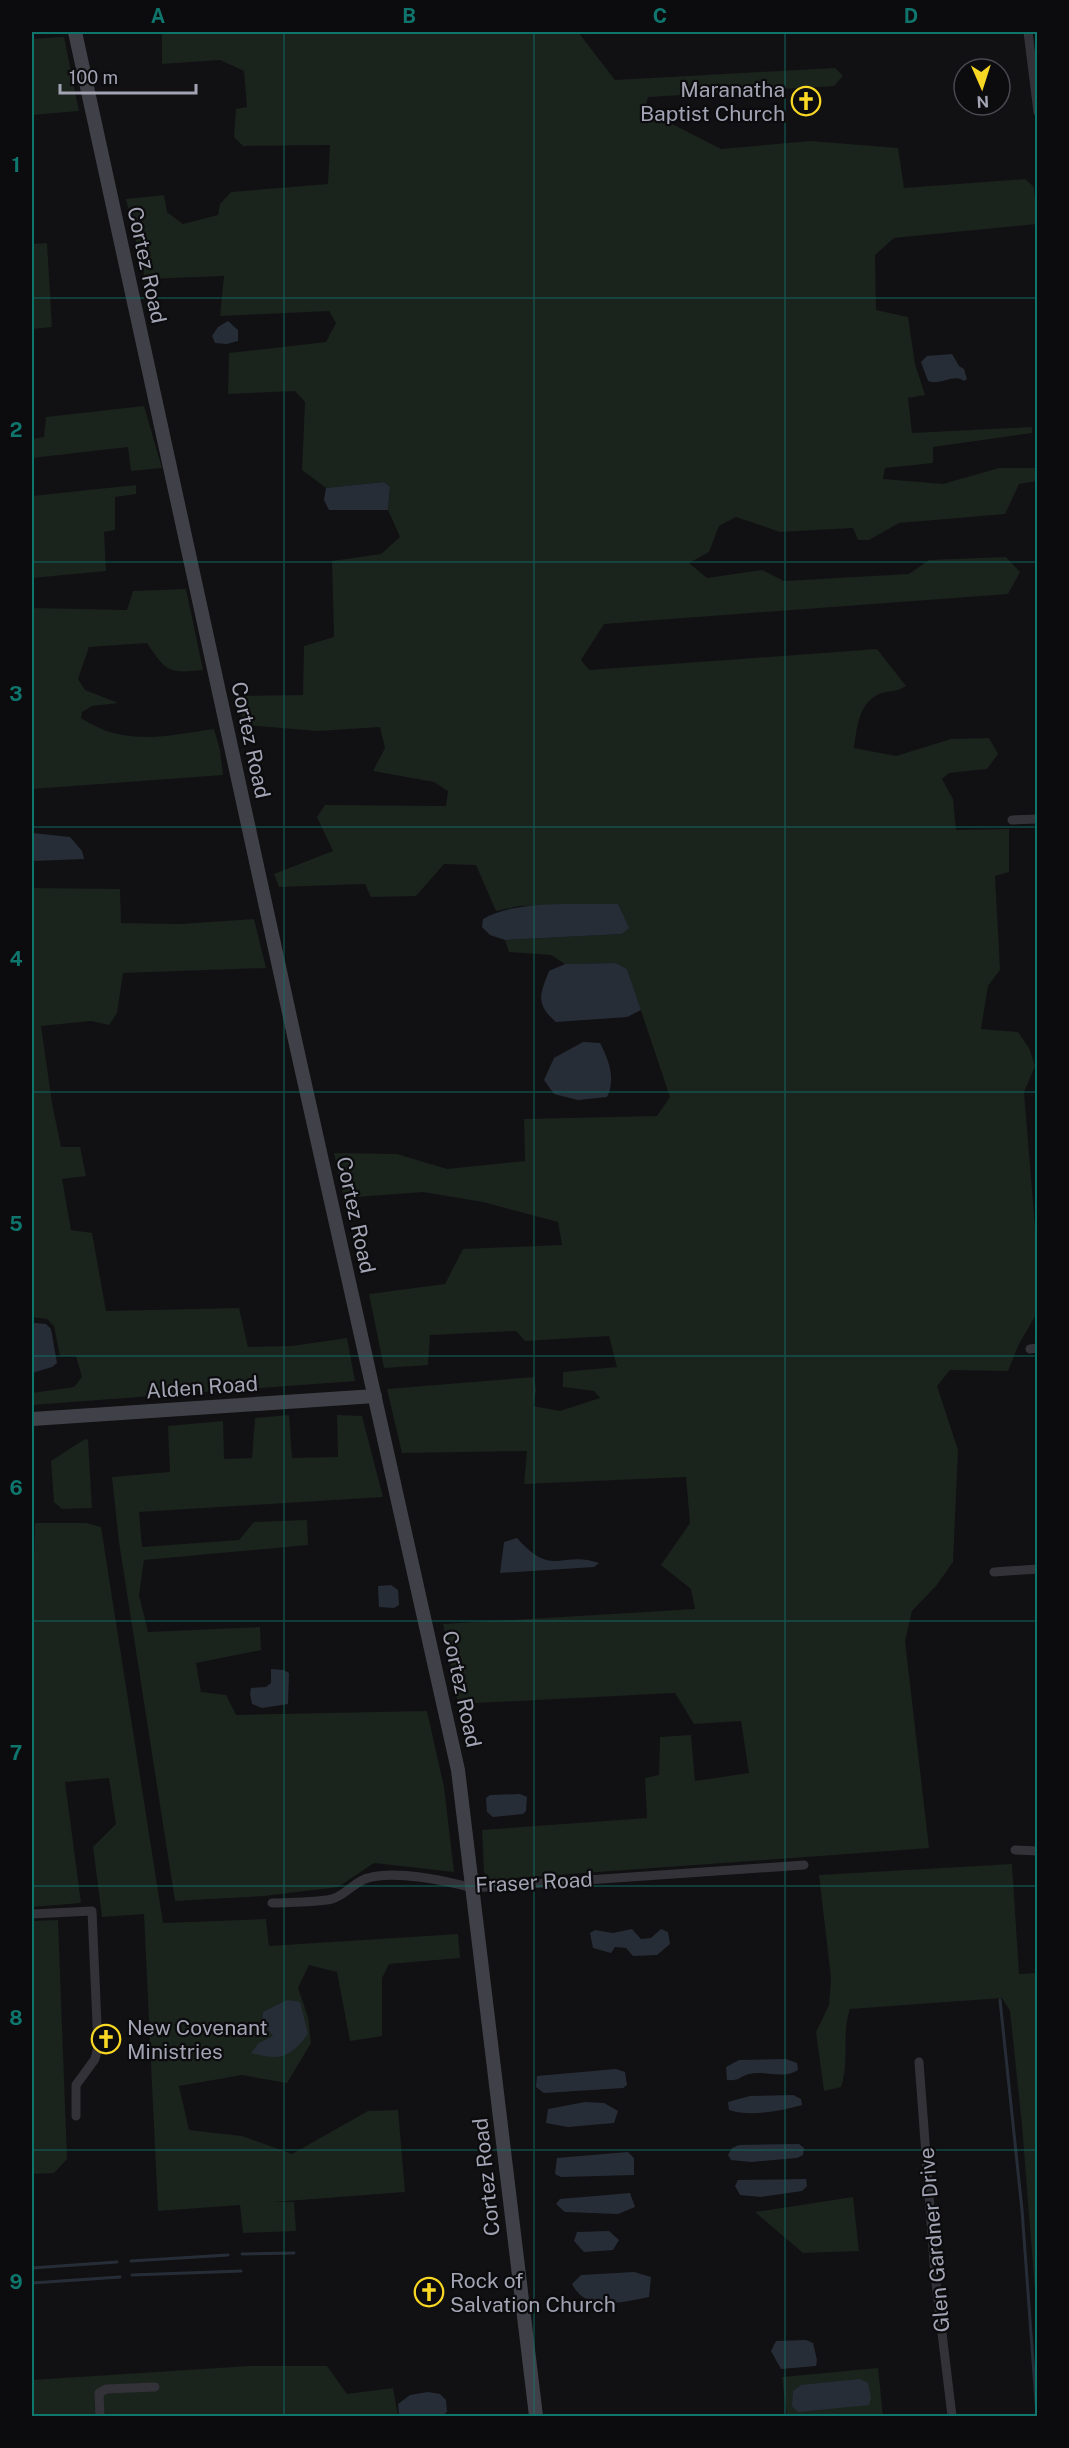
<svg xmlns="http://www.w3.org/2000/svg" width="1069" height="2448" font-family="'Public Sans',sans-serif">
<rect width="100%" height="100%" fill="#111113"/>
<path fill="#1b231d" d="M162 32H578L615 80 835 68 843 76 834 86 648 97 645 110 721 149 810 141 898 148 904 188 1025 179 1034 187 1037 224 894 238 875 255 876 310 908 317 915 364 925 395 908 398 912 433 1032 427V433L933 447V463L885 468 883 479 943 484 999 468H1037V481L1019 484 1005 514 899 523 869 540H858L853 528 780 532 736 517 719 526 709 552 689 563 707 578 762 570 784 581 909 574 929 560 1006 557 1020 572 1008 594 604 624 581 660 589 670 877 649 906 686C895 693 889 690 879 694 858 704 857 728 854 748L896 756 951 739 989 738 998 754 987 769 949 773 942 779 953 799 956 830 1009 829V872L995 876 1000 970 988 986 981 1029 1018 1032 1029 1048 1035 1066 1024 1092 1037 1252V1313L1019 1344 1008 1371 950 1370 937 1386 958 1450 953 1562 936 1586 912 1611 905 1641 929 1848 489 1880 484 1872 482 1830 647 1818 645 1778 659 1775 660 1737 691 1735 695 1781 749 1773 741 1721 694 1724 675 1693 458 1704 443 1624 695 1609 691 1589 661 1565 690 1523 686 1477 524 1484 527 1451 402 1453 387 1389 534 1377 536 1390 533 1406 560 1411 600 1398 594 1391 563 1387V1372L617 1367 609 1336 525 1341 516 1331 430 1335 428 1365 384 1368 369 1294 445 1284 463 1249 562 1245 558 1222 483 1202 423 1192 344 1198 334 1153 397 1154 447 1169 525 1161 524 1119 657 1116 670 1097 627 969 616 963 565 964 551 955 509 952 505 940 622 934 618 904 519 906 496 911 476 865 444 864 416 896 371 897 365 884 279 887 274 874 333 851 317 817 325 805 446 806 448 791 434 782 373 771 385 748 380 727 318 731 244 725 237 696 303 695 304 646 334 637 332 561 381 554 400 537 388 510 390 487 384 482 326 488 302 470 305 402 295 391 228 394 229 353 326 342 336 323 329 311 220 316 224 276 145 279 126 199 164 195 167 212 183 224 218 215 220 204 231 192 328 184 330 145 243 146 234 137 236 109 247 107 244 71 220 60 162 64Z
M64 37 79 111 32 115V39Z
M47 243 52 327 32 329V244Z
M144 406 162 468 131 471 128 447 32 458V439L44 437 46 417Z
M136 485V494L115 497V530L104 532 106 571 32 578V496Z
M186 589 203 670C168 674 166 671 147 643L89 647 78 679 85 690 118 703 92 706 82 712 81 718C125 747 165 736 214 729L220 750 223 775 32 789V608L127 610 133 591Z
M32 888 120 889 121 923 181 924 254 919 266 968 123 973 117 1013 109 1025 91 1021 41 1026 52 1103 61 1147H80L86 1176 62 1179 71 1230 92 1233 106 1311 239 1308 248 1347 292 1346 347 1338 355 1381 32 1405V1393L74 1387 82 1377 76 1356H60L54 1326 47 1319 32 1317Z
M289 1415 292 1458 338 1457 337 1415 362 1416 383 1497 139 1512 142 1547 239 1540 254 1522 307 1520 308 1545 144 1560 139 1595 148 1632 260 1627 261 1650 196 1663 201 1692 226 1695 236 1715 427 1711 444 1787 454 1872 374 1863 338 1887 264 1896 175 1901 119 1542 112 1477 170 1472 168 1426 223 1421 224 1459 252 1458 255 1418Z
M85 1439 88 1440 92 1508 62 1509 54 1502 51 1461Z
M35 1523H86L101 1527 163 1923 266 1919 269 1946 458 1934 460 1958 389 1964 382 1978V2036L350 2041 337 1972 309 1965 298 1988 308 2017 311 2043 287 2083 242 2075 179 2086 189 2130 242 2136 292 2154 368 2111 398 2110 405 2192 274 2202H294L296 2231 243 2233 240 2205 158 2211 144 1914 102 1917 93 1847 116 1824 109 1778 65 1782 81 1903 32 1907V1595L33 1594Z
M1012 1864 1019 1974 1037 1973V2316L1022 2125 1010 2011 1002 1998 850 2009C841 2034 850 2061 841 2087L824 2091 816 2032 829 2005 831 1978 819 1875Z
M58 1920 67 2159 54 2173 32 2174V1921Z
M853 2197 859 2251 803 2253 755 2212Z
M249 2366H327L347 2394 393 2388 398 2416H32V2380Z
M878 2368 883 2416H787L782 2377Z"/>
<path fill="#272d37" d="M228 321 238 330V341L227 344 215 343 212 336 218 327Z
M952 354 959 366 964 369 967 379 964 381C953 373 941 386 928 381L921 362 927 356Z
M384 482 390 487 388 510H329L324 500 326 488Z
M32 833 70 837 82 851 84 859 33 861Z
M618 904 629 928 622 934 505 940 490 935 482 927 483 919C516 899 579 905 618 904Z
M616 963 627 969 641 1010 627 1017 556 1022C535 1004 540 994 549 971L565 964Z
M583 1042 600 1043C609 1060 616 1080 607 1097L578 1100 554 1094 544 1080 554 1058Z
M35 1323 46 1324 51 1329 57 1363 52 1367 32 1373V1324Z
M517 1538C553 1579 561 1550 599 1563L594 1567 500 1573 504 1542Z
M391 1585 398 1590 399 1605 394 1608 379 1607 378 1586Z
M271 1669 283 1670 289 1673 288 1704 262 1708 252 1704 250 1694 251 1688 266 1687 271 1683Z
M520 1794 527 1797 526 1811 523 1814 493 1817 487 1812 486 1798 490 1795Z
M632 1929 641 1939 651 1938 661 1929 668 1932 670 1944 657 1955 633 1956 626 1948 615 1947 611 1953 593 1948 590 1933 595 1930 613 1933Z
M287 2000 300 2002 308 2034C290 2058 279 2061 251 2053L259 2043 273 2036 262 2022 263 2012Z
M786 2059 797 2063 798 2070C782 2080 766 2070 749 2074 739 2077 740 2081 727 2080L726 2067 739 2060Z
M616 2069 625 2072 627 2085 623 2088 544 2093 536 2087 537 2076Z
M793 2095 801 2099 802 2105C780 2111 751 2117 729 2110L728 2102 750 2096Z
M585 2102 604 2103 618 2111 614 2123 568 2127 546 2123 548 2109Z
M799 2144 804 2148 803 2155 797 2158 751 2162 731 2160 728 2155 732 2148 739 2145Z
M628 2152 634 2158V2175L561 2177 555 2174 557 2158Z
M806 2179 807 2186 802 2191 761 2197 740 2195 735 2186 738 2180Z
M630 2193 635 2207 618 2214 565 2212 556 2204 560 2199Z
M609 2231 619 2240 613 2250 584 2252 574 2241 577 2232Z
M634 2272 651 2277 649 2297C623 2302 586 2313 572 2284L581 2275Z
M806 2340 813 2343 817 2360 816 2366 781 2369 771 2351 776 2341Z
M860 2379 868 2383 871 2398 869 2405 798 2412 792 2406 793 2391 801 2385Z
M428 2392 440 2394 446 2400 447 2412 442 2416H399L398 2404 410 2395Z"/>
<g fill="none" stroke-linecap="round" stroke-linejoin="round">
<path stroke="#272d37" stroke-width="3" d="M1000 2000 1022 2210 1037 2416
M242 2254 294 2253
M131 2261 228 2255
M32 2268 117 2262
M132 2275 241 2271
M32 2283 120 2277"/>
<path stroke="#323238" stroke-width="9" d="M1028 32 1038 112
M1012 820 1038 819
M1030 1349 1038 1348
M994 1572 1038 1569
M1015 1850 1038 1851
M272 1903C291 1902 313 1903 332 1899 346 1895 355 1881 368 1878 395 1870 446 1881 473 1888L804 1865
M32 1914 92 1911 98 2047 95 2059 76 2085V2116
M919 2062 935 2275 952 2416
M100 2416 99 2393 106 2389 155 2387"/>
<path stroke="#404048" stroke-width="14" d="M75 32 295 1040 458 1770 536 2416
M32 1419 375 1396"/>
</g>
<path fill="none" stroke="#0f766e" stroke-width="1.5" stroke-opacity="0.55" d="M284 32V2416M534 32V2416M785 32V2416M32 298H1038M32 562H1038M32 827H1038M32 1092H1038M32 1356H1038M32 1621H1038M32 1886H1038M32 2150H1038"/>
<defs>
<g id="church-ring" transform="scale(1.5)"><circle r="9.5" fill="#0c0c0e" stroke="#f8d824" stroke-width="1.5"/><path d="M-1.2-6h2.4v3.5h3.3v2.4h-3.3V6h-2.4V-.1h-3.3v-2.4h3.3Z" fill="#f8d824"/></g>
</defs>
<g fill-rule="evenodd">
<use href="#church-ring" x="806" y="101"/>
<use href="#church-ring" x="106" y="2039"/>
<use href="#church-ring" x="429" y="2292"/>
</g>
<g text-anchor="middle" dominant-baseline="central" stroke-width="4.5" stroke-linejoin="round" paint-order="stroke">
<g font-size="21" fill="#a2a4b4" stroke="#0c0c0e" text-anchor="start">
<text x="785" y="89" text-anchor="end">Maranatha<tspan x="785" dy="24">Baptist Church</tspan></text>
<text x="127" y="2027">New Covenant<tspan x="127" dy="24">Ministries</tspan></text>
<text x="450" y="2280">Rock of<tspan x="450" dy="24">Salvation Church</tspan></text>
</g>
<g font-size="21" fill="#a2a4b4" stroke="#0c0c0e">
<text transform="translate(147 265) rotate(78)">Cortez Road</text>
<text transform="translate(251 740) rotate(78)">Cortez Road</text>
<text transform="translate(356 1215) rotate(78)">Cortez Road</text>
<text transform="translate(202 1387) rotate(-4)">Alden Road</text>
<text transform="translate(462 1689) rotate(78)">Cortez Road</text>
<text transform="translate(534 1882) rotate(-3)">Fraser Road</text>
<text transform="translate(486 2177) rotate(-96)">Cortez Road</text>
<text transform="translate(934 2240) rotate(-95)">Glen Gardner Drive</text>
</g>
</g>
<rect width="1069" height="2448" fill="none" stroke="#0c0c0e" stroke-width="66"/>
<g transform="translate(982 87) rotate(177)"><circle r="28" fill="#0c0c0e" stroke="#484950" stroke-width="1.5"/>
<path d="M0-4.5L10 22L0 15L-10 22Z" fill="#f8d824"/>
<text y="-9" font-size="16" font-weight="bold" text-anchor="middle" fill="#a2a4b4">N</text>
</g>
<path d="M60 84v9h136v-9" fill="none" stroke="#a2a4b4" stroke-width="3"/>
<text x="69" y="84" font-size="18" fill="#a2a4b4" stroke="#0c0c0e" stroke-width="4.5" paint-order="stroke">100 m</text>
<rect x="33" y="33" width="1003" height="2382" fill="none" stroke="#0f766e" stroke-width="2"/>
<g font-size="20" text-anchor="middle" font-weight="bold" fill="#0f766e">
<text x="158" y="23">A</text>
<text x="409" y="23">B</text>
<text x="660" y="23">C</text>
<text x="911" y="23">D</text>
<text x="16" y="172">1</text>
<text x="16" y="437">2</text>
<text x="16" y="701">3</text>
<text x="16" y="966">4</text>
<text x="16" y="1231">5</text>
<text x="16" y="1495">6</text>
<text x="16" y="1760">7</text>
<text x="16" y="2025">8</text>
<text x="16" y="2289">9</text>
</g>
</svg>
